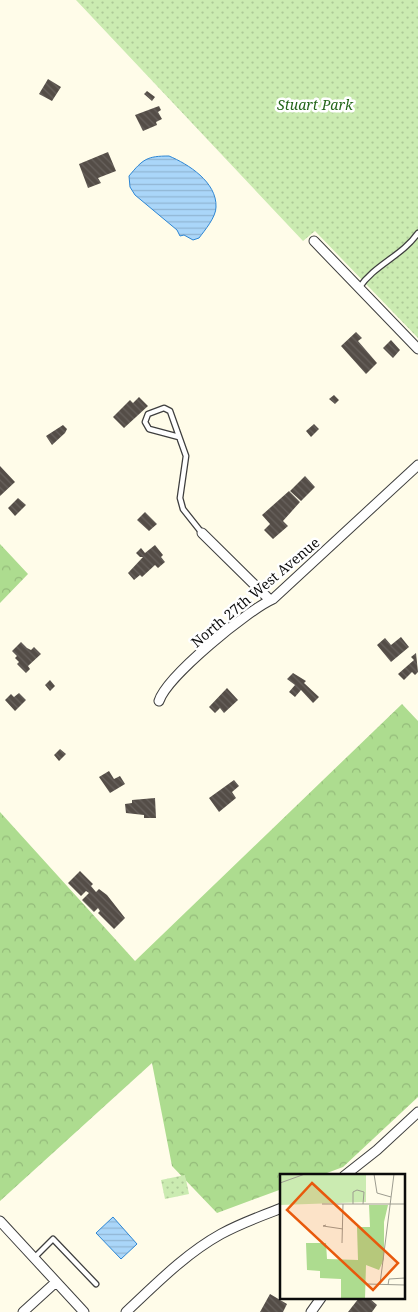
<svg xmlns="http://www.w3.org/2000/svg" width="418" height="1312" font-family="'Noto Serif',serif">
<defs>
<pattern id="forest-crowns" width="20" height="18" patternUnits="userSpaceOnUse" patternTransform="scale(1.25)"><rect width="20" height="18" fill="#addc8f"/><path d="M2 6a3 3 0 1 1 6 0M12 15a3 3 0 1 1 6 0" fill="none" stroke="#94bb7a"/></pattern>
<pattern id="park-dots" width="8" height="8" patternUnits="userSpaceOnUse" patternTransform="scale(1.25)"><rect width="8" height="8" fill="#cbebb1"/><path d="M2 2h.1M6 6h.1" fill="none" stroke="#adc897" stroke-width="1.8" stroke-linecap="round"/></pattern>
<pattern id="water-rules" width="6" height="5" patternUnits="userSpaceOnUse" patternTransform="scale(1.25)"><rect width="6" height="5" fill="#aad6f9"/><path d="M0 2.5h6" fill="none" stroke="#91b6d4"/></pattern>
<pattern id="building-back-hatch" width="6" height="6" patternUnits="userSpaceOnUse" patternTransform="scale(1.25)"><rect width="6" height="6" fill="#544d47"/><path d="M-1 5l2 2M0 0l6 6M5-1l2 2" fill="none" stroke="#68625d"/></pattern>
</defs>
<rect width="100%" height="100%" fill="#fffce9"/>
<path fill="url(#forest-crowns)" d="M0 544 28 574 0 603Z
M402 704 418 721V1097L343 1167 319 1176H282V1189L217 1213 172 1166 152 1063 0 1201V812L135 961Z"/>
<path fill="url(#park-dots)" d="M76 0H418V338L315 231 303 241Z
M185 1175 189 1194 165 1199 161 1180Z"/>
<path fill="url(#water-rules)" stroke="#2d86d4" d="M169 156C188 164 217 182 216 207 216 217 205 230 199 238L193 240 184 235 180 236 177 230 135 195 130 187 129 176C143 159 147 156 169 156Z
M113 1217 137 1244 121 1259 96 1233Z"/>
<path fill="url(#building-back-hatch)" d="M48 79 61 87 52 101 39 94Z
M147 91 155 97 152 101 144 94Z
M159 106 161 110 158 112 162 119 156 122 157 125 143 131 135 115Z
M108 152 116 171 98 178 101 183 88 188 79 164Z
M356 332 362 338 358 341 377 363 366 374 341 346Z
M391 340 400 350 393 358 383 348Z
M334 395 339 400 335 404 329 399Z
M139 397 148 406 124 428 113 417 130 400 133 403Z
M314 424 319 429 311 437 306 431Z
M63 425 67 429 65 433 52 445 46 436Z
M0 466 15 482 0 496Z
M305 476 315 487 301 501 290 491Z
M289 491 300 502 283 521 288 526 273 539 264 530 270 524 262 515Z
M18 498 26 505 15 516 8 508Z
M145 512 157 524 149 531 137 520Z
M155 545 163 555 161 557 165 562 158 568 155 565 142 577 140 575 134 580 128 573 143 557H140L136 553 141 548 145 553Z
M401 637 409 647 391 662 377 645 385 638 391 645Z
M21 642 27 648 31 650 34 647 41 654 28 666 30 669 26 673 17 664 19 662 15 658 17 656 12 651Z
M416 653 418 672 415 675 412 672 404 680 398 674 414 660 411 657Z
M293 673 306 681 304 683 319 697 313 703 301 690 295 697 289 692 295 685 287 679Z
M50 680 55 686 50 691 45 685Z
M227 688 238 700 224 713 220 708 215 713 209 707Z
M19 693 26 700 15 711 5 700 11 694 14 697Z
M60 749 66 754 59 761 54 755Z
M109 771 114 779 120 776 125 784 110 793 99 777Z
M234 780 239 786 232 792 236 798 219 812 209 798Z
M155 798 156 818H144V815L126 813 125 804 132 803V800Z
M80 871 93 884 91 886 96 892 99 889 107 895 125 918 114 929 98 913 100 911 98 908 94 912 82 900 89 893 86 891 81 896 68 883Z
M270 1294 287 1304 283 1312H260Z
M359 1298H369L377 1305 372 1312H348Z"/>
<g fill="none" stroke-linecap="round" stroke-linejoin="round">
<g stroke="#3e3e3e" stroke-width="7">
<path id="service" d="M359 288C374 265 402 256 418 233
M179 437 149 429 145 422 148 414 164 408 170 411 186 456 180 498 183 509 202 533
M34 1258 53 1239 96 1284"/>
</g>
<g stroke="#3e3e3e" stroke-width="11">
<path id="minor" d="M314 241 418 349
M202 533 270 600
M159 701C167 676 248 610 273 599L418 465
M344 1176 377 1150 418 1112
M0 1221 84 1312
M23 1312 56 1282
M126 1312C156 1284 185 1254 221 1234 241 1223 261 1216 282 1208
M311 1312 321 1298"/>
</g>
<use href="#service" stroke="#fff" stroke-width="4.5"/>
<use href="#minor" stroke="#fff" stroke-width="9"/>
</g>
<g text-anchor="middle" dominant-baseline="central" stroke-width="5" stroke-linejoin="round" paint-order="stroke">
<g font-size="14" font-style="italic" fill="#236519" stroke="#fff">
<text x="315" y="104">Stuart Park</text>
</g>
<g font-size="14" fill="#0b0b0b" stroke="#fff">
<text transform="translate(255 592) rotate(-40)">North 27th West Avenue</text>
</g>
</g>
<g transform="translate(280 1174)">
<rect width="125" height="125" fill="#fffce9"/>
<path d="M89 31H108L104 48V85L99 96 86 91 85 125H61V105L40 104V97L27 96 26 69H46L47 85 78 86 77 53H90Z" fill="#addc8f"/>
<path d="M0 0H86V28L0 31Z" fill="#cbebb1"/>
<path fill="none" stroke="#9d9c90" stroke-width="1" d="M94 0 97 19 111 23M0 9 25 0M42 30H125M73 30V18L77 16 84 18 83 30M46 51 43 52 63 55M62 69 63 30M87 110 125 111M100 110 114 0M108 111 109 105 125 104"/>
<path fill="#e8590c" fill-opacity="0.15" stroke="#e8590c" stroke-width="2.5" d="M32 9 118 89 93 116 7 36Z"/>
<rect width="125" height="125" fill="none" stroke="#0b0b0b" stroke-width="2.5"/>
</g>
</svg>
